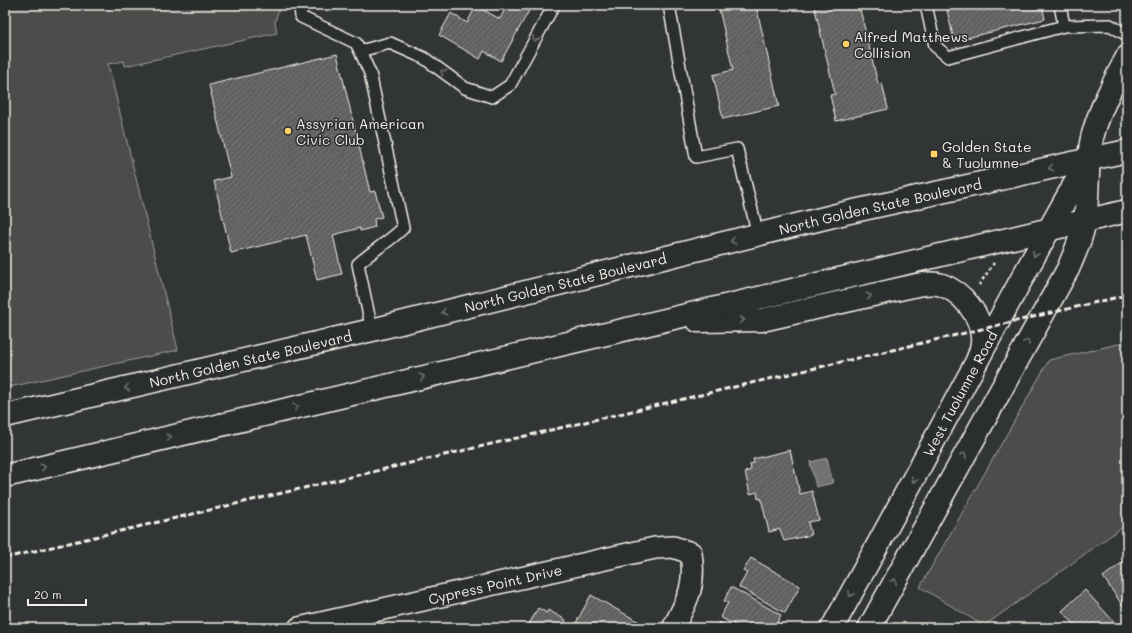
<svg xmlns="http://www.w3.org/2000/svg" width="1132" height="633" font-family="Mali,sans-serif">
<defs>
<pattern id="building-hatch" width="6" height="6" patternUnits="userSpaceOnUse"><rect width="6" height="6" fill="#5f605f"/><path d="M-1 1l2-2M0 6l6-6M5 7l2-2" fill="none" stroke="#777776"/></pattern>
</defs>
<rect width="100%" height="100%" fill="#323535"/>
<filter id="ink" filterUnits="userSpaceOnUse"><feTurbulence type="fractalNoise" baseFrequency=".025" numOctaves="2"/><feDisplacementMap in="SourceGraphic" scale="8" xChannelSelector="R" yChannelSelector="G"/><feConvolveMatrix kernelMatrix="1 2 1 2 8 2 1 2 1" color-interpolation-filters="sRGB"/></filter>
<g filter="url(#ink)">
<path fill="#4b4d4c" stroke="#a09f9a" d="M5 5H280L275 22 277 33 125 66 124 61 108 64 178 350 5 388Z
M1127 342V524L984 626 920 587 1049 360Z"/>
<path fill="#727370" stroke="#a6a5a0" d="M827 458 833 483 816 487 810 462Z"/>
<path fill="url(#building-hatch)" stroke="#f4f1e8" d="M507 5H527L531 7 501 61 484 51 480 59 439 35 451 13 467 23 476 6 500 19Z
M735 5H756L779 106 723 119 713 75 733 70 719 9Z
M814 5H859L878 84 882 83 888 109 836 121 830 95 835 94Z
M946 5H1042L1045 19 954 41Z
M337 54 370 192 375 191 382 217 374 219 375 227 360 231V228L333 235 342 274 317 280 306 235 231 253 214 181 231 177 209 85Z
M790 450 800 494 812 491 819 520 808 522 811 535 784 541 780 529 769 532 761 498 758 499 757 492 750 494 745 472 751 470 750 464 754 463 753 459Z
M751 558 800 586 785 613 739 587 747 573 743 571Z
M1127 559V603L1123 606 1103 577Z
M731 587 781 615 774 628H740L720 617 728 603 724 601Z
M1085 590 1116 624 1111 628H1075L1077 627 1062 611Z
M591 595 641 623 639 628H585L576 623Z
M538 608 547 613 548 610 566 620 562 628H527Z
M719 622 729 628H716Z
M475 625V628H464Z"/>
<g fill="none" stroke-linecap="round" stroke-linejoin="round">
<g stroke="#f4f1e8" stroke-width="14">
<path id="service" d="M300 5 301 17 356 43 360 51 370 73 403 228C389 242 372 251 358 264L372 330
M669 5 696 157 737 149 758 235
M926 5 935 46 948 57 1064 26 1110 25 1127 35
M1060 5 1064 26
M360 51 390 43 424 58 465 88 492 97 510 85 554 5"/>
</g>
<g stroke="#f4f1e8" stroke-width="24">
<g id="minor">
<path id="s1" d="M299 628 605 559 655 548 673 547 691 553C696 586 688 599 673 628"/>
</g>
</g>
<g stroke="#f4f1e8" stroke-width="25">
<g id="tertiary">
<path id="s2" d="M832 628C918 474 998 317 1086 164"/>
<path d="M869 628 1068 269C1075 253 1082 237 1085 220 1089 193 1086 165 1092 138 1099 110 1114 82 1127 57"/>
</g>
</g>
<g stroke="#f4f1e8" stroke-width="25">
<g id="secondary">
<path d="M698 321 762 320 917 285C925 284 933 282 942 285 962 292 981 315 982 337 983 345 980 353 977 361"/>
<path id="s3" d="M5 416 372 330 845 213 1127 151"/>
<path d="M5 476 1127 211"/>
</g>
</g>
<path stroke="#f4f1e8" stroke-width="2.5" stroke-dasharray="3 3" stroke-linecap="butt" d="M979 285 994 263"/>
<use href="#service" stroke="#2a2d2e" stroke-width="11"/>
<use href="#minor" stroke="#2a2d2e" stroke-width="21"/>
<use href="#tertiary" stroke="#2a2d2e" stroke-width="22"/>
<use href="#secondary" stroke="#2a2d2e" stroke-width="22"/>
<path stroke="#f4f1e8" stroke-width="3" stroke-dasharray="6 3" stroke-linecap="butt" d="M5 558 1127 295"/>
</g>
<defs><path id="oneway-chevron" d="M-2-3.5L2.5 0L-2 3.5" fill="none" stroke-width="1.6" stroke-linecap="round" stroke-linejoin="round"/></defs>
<g stroke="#71726f">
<use href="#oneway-chevron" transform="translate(535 39) rotate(118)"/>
<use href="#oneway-chevron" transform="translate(443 72) rotate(-144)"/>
<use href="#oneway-chevron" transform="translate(1051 168) rotate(168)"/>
<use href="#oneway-chevron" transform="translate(733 241) rotate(166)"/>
<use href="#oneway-chevron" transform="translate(1035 254) rotate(120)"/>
<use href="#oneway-chevron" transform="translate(869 296) rotate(-13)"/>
<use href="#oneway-chevron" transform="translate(444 312) rotate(166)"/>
<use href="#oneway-chevron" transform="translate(742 320)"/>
<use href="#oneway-chevron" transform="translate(1027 342) rotate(-61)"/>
<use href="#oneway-chevron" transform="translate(422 377) rotate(-13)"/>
<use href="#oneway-chevron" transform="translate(127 388) rotate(167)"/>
<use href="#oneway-chevron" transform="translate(296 407) rotate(-13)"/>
<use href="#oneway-chevron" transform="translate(169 437) rotate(-13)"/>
<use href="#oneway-chevron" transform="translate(964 455) rotate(-61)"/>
<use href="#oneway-chevron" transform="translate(43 467) rotate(-13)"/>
<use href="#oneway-chevron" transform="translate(914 480) rotate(118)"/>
<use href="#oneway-chevron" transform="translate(894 581) rotate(-62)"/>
<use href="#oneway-chevron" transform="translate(851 594) rotate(119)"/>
</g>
</g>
<g fill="#ffd166" stroke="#2a2d2e" stroke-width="1.5">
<circle cx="846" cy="44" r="4"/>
<circle cx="288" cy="131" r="4"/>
<rect x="930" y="150" width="8" height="8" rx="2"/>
</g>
<g text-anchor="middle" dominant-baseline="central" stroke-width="3" stroke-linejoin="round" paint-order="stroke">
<g font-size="14" fill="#f4f1e8" stroke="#2a2d2e" text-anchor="start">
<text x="854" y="36">Alfred Matthews<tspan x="854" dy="16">Collision</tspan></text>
<text x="296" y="123">Assyrian American<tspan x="296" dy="16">Civic Club</tspan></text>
<text x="942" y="146">Golden State<tspan x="942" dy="16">&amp; Tuolumne</tspan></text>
</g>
<g font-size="14" fill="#f4f1e8" stroke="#2a2d2e">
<text stroke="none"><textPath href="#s3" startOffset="900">North Golden State Boulevard</textPath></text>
<text stroke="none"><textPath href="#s3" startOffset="576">North Golden State Boulevard</textPath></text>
<text stroke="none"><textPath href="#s3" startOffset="252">North Golden State Boulevard</textPath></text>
<text stroke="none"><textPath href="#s2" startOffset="267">West Tuolumne Road</textPath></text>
<text stroke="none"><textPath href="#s1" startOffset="201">Cypress Point Drive</textPath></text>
</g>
</g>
<rect width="1132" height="633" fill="none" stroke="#2a2d2e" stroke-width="20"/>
<rect x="10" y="10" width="1112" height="613" fill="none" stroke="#f4f1e8" stroke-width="1.5" filter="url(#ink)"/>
<path d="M28 599v6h58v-6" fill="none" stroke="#f4f1e8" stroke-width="2"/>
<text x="34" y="599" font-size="12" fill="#f4f1e8" stroke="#2a2d2e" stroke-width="3" paint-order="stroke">20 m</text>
</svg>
